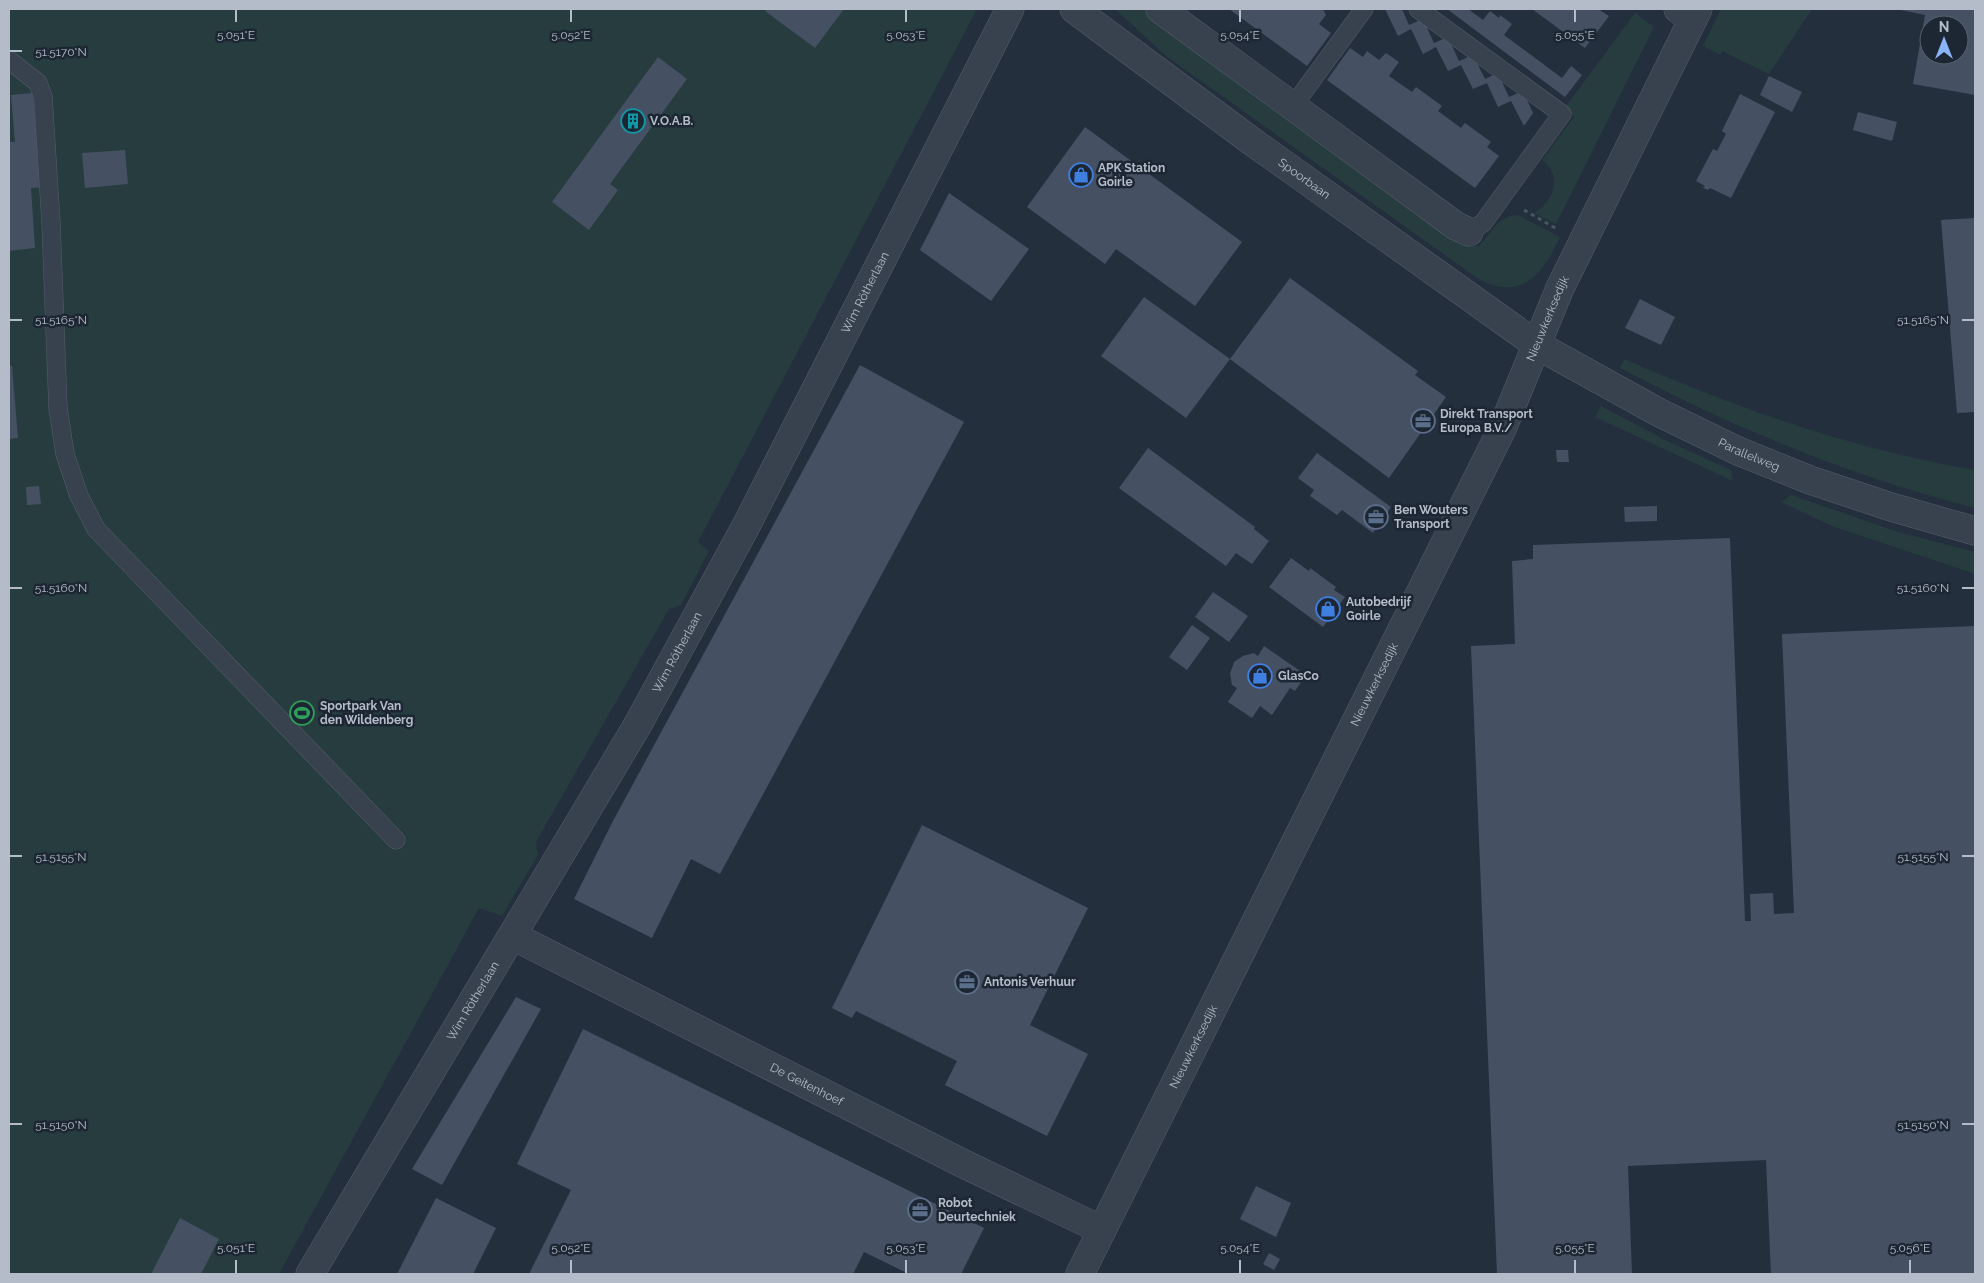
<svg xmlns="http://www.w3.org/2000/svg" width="1984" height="1283" font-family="Raleway,sans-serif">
<rect width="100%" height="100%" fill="#242f3e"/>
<path fill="#263c3f" d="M9 9H977L698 542 709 551 681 605 669 609 536 842 538 855 502 916 479 908 279 1274H9Z
M1115 9H1145L1470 246H1479C1493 232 1496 217 1518 215L1560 237C1543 273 1524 301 1480 280L1166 56Z
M1721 9H1812L1769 74 1722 51 1721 55 1703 46Z
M1635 13 1654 27 1556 224 1534 213C1554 201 1563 176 1542 160L1574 117 1564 109Z
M1624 359C1739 409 1852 449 1975 470V508C1850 476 1734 428 1620 368Z
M1601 406 1667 441 1731 470 1733 481 1595 417Z
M1791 495 1898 532 1975 552V574L1832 526 1781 502Z"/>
<path fill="#455162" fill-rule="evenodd" d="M767 9H844L815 48 765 11Z
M1229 9H1323L1326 15 1319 24 1331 33 1307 66Z
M1385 9H1402L1409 25 1423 19 1434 43 1448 37 1459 61 1473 55 1485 79 1498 73 1509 97 1523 91 1533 113 1524 126 1511 101 1498 107 1487 83 1473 89 1461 65 1448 71 1436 47 1423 54 1411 29 1398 36Z
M1447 9H1468L1483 20 1490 11 1499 18 1500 15 1512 24 1504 35 1562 78 1571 66 1582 75 1565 97Z
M1532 9H1598L1609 16 1585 48Z
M1896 9H1975V95L1913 84 1925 15ZM1929 25H1959V55H1929Z
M1350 48 1363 57 1367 51 1379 60 1386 53 1399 62 1389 76 1412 92 1416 87 1442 106 1438 111 1461 128 1465 123 1491 142 1487 147 1499 156 1475 188 1327 80Z
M658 57 687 79 610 184 618 190 589 230 552 202Z
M1769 76 1802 92 1792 112 1760 95Z
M33 93 41 187 31 188 35 248 9 251V142H15L11 95Z
M1740 94 1775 112 1731 198 1710 188 1708 190 1703 188 1705 186 1696 181 1713 149 1717 151 1726 134 1722 131Z
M1858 112 1897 122 1892 141 1853 130Z
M1085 127 1242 242 1195 306 1116 249 1105 264 1027 207Z
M125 150 128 184 85 188 82 153Z
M949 193 1029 249 991 301 920 250Z
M1975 218V412L1957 413 1941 220Z
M1290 278 1418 371 1415 375 1446 397 1389 478 1230 359Z
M1144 297 1230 359 1186 418 1101 356Z
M1640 299 1675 317 1661 345 1625 328Z
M860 365 964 422 720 874 691 859 652 938 574 899 613 821Z
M9 366H12L18 438 9 439Z
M1148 448 1255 527 1254 529 1269 541 1252 564 1236 553 1226 566 1119 488Z
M1556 450H1568L1569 462H1557Z
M1317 453 1391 507 1373 533 1342 510 1337 515 1310 496 1314 490 1298 478Z
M39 486 41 504 27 505 26 487Z
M1657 506V521L1625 522 1624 507Z
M1730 538 1745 921H1751L1750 894 1773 893 1774 914 1794 913 1782 634 1975 626V1274H1771L1766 1160 1628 1166 1632 1274H1497L1471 646 1515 644 1512 561 1533 559V545Z
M1291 558 1309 571 1310 568 1336 587 1334 590 1345 597 1323 627 1269 587Z
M1213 592 1248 616 1229 642 1195 617Z
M1192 625 1210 638 1187 670 1169 657Z
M1264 646 1306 675 1295 691 1290 688 1272 715 1260 706 1252 718 1228 702 1237 688 1232 685 1230 674 1234 662 1243 656 1254 653 1258 656Z
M922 825 1088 908 1030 1025 1088 1054 1047 1136 945 1085 957 1061 856 1011 852 1018 832 1008Z
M516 997 541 1009 442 1185 412 1169Z
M583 1029 984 1228 961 1274H909L864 1252 853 1274H529L571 1190 517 1164Z
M1256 1186 1291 1203 1276 1237 1240 1219Z
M436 1198 496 1228 473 1274H397Z
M180 1218 219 1239 201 1274H151Z
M1269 1253 1280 1259 1274 1270 1263 1264Z"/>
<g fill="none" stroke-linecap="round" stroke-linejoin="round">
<g stroke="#565f6c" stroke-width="19">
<path id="service" d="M1418 9 1562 114 1483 223 1469 232
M9 60 38 83 43 97 51 223 58 408 65 454 79 496 96 529 396 840
M1293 106 1364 9"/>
</g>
<g stroke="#565f6c" stroke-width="29">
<g id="minor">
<path d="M1160 9 1456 226 1469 232"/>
<path d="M1678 9 1692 19"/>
<path id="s1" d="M513 936 964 1164 1102 1230"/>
<path id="s2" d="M310 1274 637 726 746 526 1010 9"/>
</g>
</g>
<g stroke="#565f6c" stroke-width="29">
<g id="tertiary">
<path id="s3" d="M1074 9 1250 140 1537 345 1658 412 1738 451 1810 480 1891 507 1975 531"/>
<path id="s4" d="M1080 1274 1502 429 1560 288 1698 9"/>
</g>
</g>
<path stroke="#44595c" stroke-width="3" stroke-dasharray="4 4" stroke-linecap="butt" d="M1524 210 1557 229"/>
<use href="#service" stroke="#38414e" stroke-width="18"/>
<use href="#minor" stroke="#38414e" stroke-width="28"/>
<use href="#tertiary" stroke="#38414e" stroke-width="28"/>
</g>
<path fill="none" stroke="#b4bcc9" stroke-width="2" d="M236 10V22M571 10V22M906 10V22M1240 10V22M1575 10V22M10 51H22M10 320H22M1962 320H1974M10 588H22M1962 588H1974M10 856H22M1962 856H1974M10 1124H22M1962 1124H1974M236 1260V1273M571 1260V1273M906 1260V1273M1240 1260V1273M1575 1260V1273M1910 1260V1273"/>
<defs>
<g id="building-ring" transform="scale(1.25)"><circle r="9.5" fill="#1d2633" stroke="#0f9aa8" stroke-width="1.5"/><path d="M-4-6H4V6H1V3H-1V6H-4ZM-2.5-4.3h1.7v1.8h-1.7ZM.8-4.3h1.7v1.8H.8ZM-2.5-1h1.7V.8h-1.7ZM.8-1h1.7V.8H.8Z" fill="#0f9aa8"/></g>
<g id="shop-ring" transform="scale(1.25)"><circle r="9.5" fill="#1d2633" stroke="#3f7fe0" stroke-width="1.5"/><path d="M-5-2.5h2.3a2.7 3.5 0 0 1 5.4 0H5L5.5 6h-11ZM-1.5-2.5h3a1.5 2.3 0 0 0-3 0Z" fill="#3f7fe0"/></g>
<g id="office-ring" transform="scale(1.25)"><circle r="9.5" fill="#1d2633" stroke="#5c6f8a" stroke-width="1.5"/><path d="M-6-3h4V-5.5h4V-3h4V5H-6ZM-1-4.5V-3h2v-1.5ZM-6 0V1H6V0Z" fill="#5c6f8a"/></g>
<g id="stadium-ring" transform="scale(1.25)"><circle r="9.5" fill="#1d2633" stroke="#2e9e5b" stroke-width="1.5"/><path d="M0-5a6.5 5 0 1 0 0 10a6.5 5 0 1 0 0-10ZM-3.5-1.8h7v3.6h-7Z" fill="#2e9e5b"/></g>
</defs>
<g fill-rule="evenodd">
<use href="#building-ring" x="633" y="121"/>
<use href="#shop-ring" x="1081" y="175"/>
<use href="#office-ring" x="1423" y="421"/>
<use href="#office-ring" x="1376" y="517"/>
<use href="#shop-ring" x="1328" y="609"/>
<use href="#shop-ring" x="1260" y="676"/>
<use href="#stadium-ring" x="302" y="713"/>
<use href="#office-ring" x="967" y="982"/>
<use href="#office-ring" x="920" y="1210"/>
</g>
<g text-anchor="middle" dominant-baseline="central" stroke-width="5" stroke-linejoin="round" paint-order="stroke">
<g font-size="12" font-weight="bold" fill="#b4bcc9" stroke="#1d2633" text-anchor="start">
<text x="650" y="121">V.O.A.B.</text>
<text x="1098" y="168">APK Station<tspan x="1098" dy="14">Goirle</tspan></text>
<text x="1440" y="414">Direkt Transport<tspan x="1440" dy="14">Europa B.V./</tspan></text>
<text x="1394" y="510">Ben Wouters<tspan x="1394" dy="14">Transport</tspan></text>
<text x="1346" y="602">Autobedrijf<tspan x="1346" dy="14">Goirle</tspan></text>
<text x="1278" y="676">GlasCo</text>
<text x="320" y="706">Sportpark Van<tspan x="320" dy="14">den Wildenberg</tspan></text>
<text x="984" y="982">Antonis Verhuur</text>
<text x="938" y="1203">Robot<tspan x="938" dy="14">Deurtechniek</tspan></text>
</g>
<g font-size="12" fill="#b4bcc9" stroke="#1d2633">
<text stroke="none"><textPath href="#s3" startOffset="286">Spoorbaan</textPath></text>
<text stroke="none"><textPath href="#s2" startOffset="1128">Wim Rötherlaan</textPath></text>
<text stroke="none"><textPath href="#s4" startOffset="1064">Nieuwkerksedijk</textPath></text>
<text stroke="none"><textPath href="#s3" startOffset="811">Parallelweg</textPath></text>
<text stroke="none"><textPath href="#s2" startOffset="722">Wim Rötherlaan</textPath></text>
<text stroke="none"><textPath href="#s4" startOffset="659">Nieuwkerksedijk</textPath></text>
<text stroke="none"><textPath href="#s2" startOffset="318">Wim Rötherlaan</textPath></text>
<text stroke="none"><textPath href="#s4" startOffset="254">Nieuwkerksedijk</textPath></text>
<text stroke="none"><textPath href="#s1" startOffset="329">De Geitenhoef</textPath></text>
</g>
</g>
<g font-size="12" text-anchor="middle" fill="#b4bcc9" stroke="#1d2633" stroke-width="5" stroke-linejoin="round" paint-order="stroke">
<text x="236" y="39">5.051°E</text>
<text x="571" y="39">5.052°E</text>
<text x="906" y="39">5.053°E</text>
<text x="1240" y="39">5.054°E</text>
<text x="1575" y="39">5.055°E</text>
<text x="61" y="56">51.5170°N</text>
<text x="61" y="324">51.5165°N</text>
<text x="1923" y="324">51.5165°N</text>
<text x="61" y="592">51.5160°N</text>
<text x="1923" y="592">51.5160°N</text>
<text x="61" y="861">51.5155°N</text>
<text x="1923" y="861">51.5155°N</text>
<text x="61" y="1129">51.5150°N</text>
<text x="1923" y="1129">51.5150°N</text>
<text x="236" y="1252">5.051°E</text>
<text x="571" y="1252">5.052°E</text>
<text x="906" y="1252">5.053°E</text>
<text x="1240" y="1252">5.054°E</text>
<text x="1575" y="1252">5.055°E</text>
<text x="1910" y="1252">5.056°E</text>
</g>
<rect width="1984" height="1283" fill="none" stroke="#b4bcc9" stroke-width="20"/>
<g transform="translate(1944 40)"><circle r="24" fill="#1d2633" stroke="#59626f"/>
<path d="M0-4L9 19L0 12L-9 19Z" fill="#8ab4f8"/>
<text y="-8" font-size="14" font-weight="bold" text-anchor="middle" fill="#b4bcc9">N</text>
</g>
</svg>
